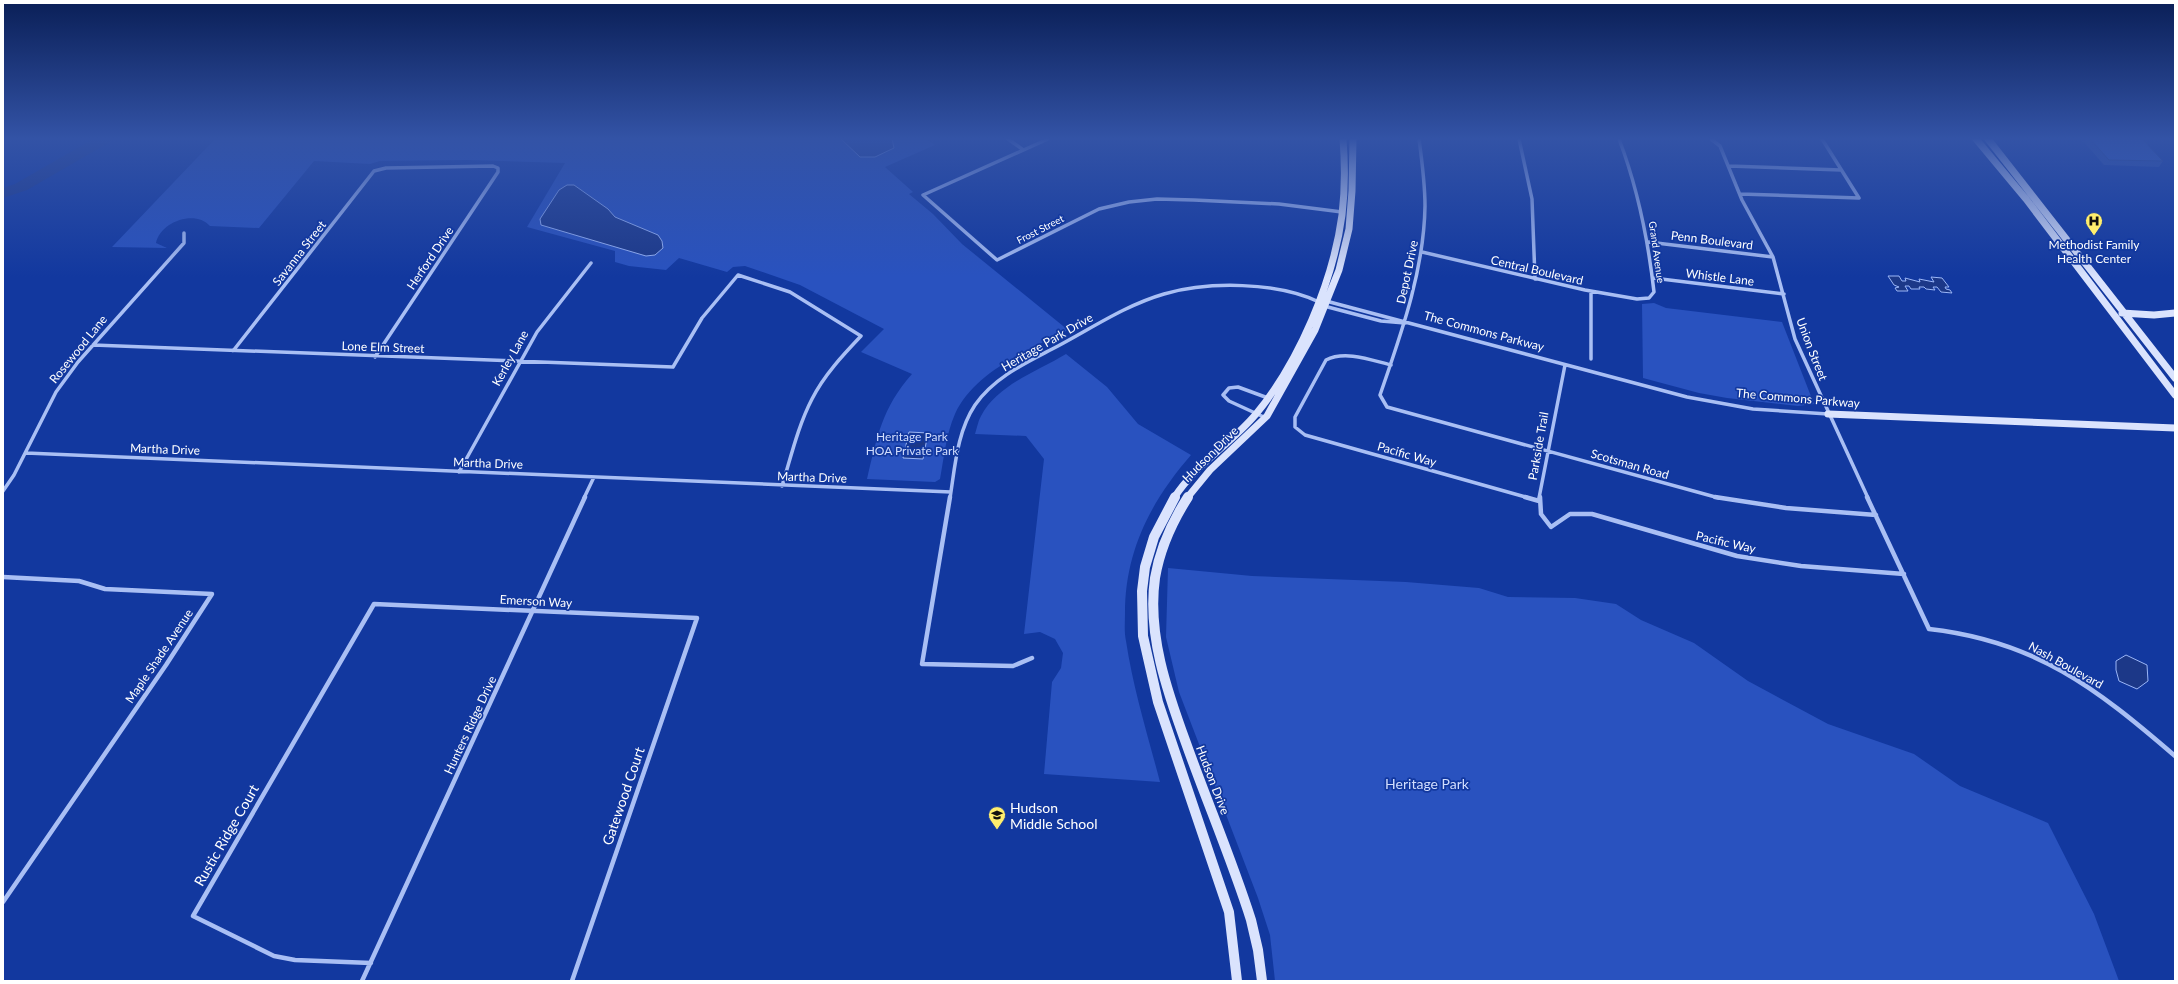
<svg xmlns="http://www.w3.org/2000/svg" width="2178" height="984" font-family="Lato,sans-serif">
<rect width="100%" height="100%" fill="#12389f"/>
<path fill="#2952bf" d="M215 139H926L935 145 885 167 913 192 909 194 933 214 962 244 1068 330C1029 350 975 371 955 414 946 434 944 458 940 479L935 482 867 479C877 437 882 408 912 374L861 352 884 329 800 285 745 266 733 267 727 272 679 258 666 270 629 266 615 262V251L527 227 565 163 468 160 380 161 370 164 314 161 259 228 210 226C195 209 160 222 156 243L167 248 112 247Z
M1654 303 1666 308 1782 322 1814 404 1798 406 1727 398 1699 393 1643 378 1642 304Z
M1066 354 1107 387 1138 424 1191 455C1151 501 1125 551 1125 613 1125 622 1124 632 1126 641 1133 688 1148 736 1160 782L1044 774 1052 682 1061 668 1063 653 1055 639 1040 632 1024 634 1044 459 1026 436 975 434C977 428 978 421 981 416 997 385 1038 371 1066 354Z
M1168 568 1252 576 1406 582 1479 588 1508 597 1575 598 1616 604 1641 620 1694 643 1748 681 1828 724 1914 754 1960 786 2048 823 2094 914 2119 981H1275L1270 935 1258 898 1179 692 1166 637Z"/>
<path fill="#1c3888" stroke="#9bb6f7" d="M841 139H892L894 148 875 157H860Z
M567 185H574L608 209 615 217 658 235 662 241 663 248 655 255 646 256 541 225 540 219 559 190Z
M1888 276H1899L1902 281H1906L1905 278 1920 282 1919 279 1934 282 1931 277 1942 278 1949 287H1945L1946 289 1950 290 1952 293 1941 292 1937 287H1933L1935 290 1926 289 1924 287H1919L1920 289H1911L1909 286H1905L1908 291H1897L1895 288 1899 287 1894 285Z
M909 432 928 433 923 459 903 458Z
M2126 655 2147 665 2148 681 2137 689 2119 681 2116 670V661Z"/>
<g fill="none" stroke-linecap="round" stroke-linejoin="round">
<path fill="#1c3888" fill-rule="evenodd" d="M93 139H112L110 142 27 190 3 198V188L15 184Z"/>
<path stroke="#a9bff4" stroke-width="3.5" d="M1008 139 1022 149
M1048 139 923 195 997 260 1099 209 1129 202 1157 199 1194 200 1279 204 1342 212
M1419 139C1422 161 1425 183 1425 206 1424 271 1401 334 1380 395L1387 407 1719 498
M1519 139 1532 199 1535 279
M1711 139 1720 146 1742 200 1773 257 1795 339 1868 498
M1822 139 1859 198
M1729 166 1841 170
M1740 194 1859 198
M1648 242 1773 257
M1422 252 1585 290 1637 299 1649 298 1654 292C1648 239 1638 189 1619 139
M1653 278 1784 294
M1591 292V359
M1326 301 1687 397 1753 409 1828 414
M1324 306 1381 321 1405 323
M93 345 673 367 702 318 738 275 790 292 861 336C843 355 824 375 812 399 798 426 791 457 782 486
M233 351 374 171 386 168 493 166 498 168V172L375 357
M1391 365C1371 360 1345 350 1326 360L1295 417V427L1305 435 1529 498
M1266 418 1229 401 1223 395 1229 388 1238 387 1268 398
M26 453 951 492
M459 472 537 332 591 263
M3 491 14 475 56 392 78 362 184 243V233
M584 498 594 477
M950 498C955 467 957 432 975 405 995 376 1028 362 1058 346 1092 328 1126 305 1164 294 1209 281 1277 282 1319 302
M1539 498 1565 365"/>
<path stroke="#a9bff4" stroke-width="4.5" d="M950 497 922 664 1013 666 1032 658
M1525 497 1539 501
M1540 497 1541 514 1551 527 1570 514H1592L1737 556 1801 566 1904 574
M1715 497 1786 508 1876 515
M1867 497 1929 629C2036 641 2096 688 2175 756
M3 577 79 581 105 589 212 594 166 665 3 902
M371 963 295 960 274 956 193 916 374 604 697 618 572 981
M362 981 585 497"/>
<path stroke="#dae3fd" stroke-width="7" d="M1976 139 2026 199 2175 395
M1988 139 2175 378
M2122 313 2154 315 2175 313
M1828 414 2175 428
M1174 498C1196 464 1231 444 1256 414 1299 362 1333 282 1342 215 1345 190 1345 164 1343 139
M1187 498 1210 470 1267 416 1315 330 1339 270 1349 229 1352 191 1353 139"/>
<path stroke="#dae3fd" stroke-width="10" d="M1175 497 1154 537 1145 567 1142 591 1143 636 1158 702 1229 912 1237 981
M1188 497C1172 522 1160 548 1155 578 1147 634 1167 691 1186 743 1207 802 1232 860 1251 920L1258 950 1262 981"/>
</g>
<path fill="#2e51a9" d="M2085 139H2142L2163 161 2159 167 2104 165 2083 141Z"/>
<path fill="#365ec4" stroke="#264289" d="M2090 139H2142L2163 161 2109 160Z"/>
<linearGradient id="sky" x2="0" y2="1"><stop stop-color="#0a1f57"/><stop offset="0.5" stop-color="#3353a6"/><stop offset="1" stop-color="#3353a6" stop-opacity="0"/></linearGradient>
<rect width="2178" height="277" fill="url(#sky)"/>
<defs>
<g id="hospital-pin" transform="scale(0.9)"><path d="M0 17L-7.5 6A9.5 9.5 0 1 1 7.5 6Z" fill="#ffee6d" stroke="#12389f"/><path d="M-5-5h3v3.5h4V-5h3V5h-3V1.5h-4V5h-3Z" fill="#111"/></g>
<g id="school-pin" transform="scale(0.9)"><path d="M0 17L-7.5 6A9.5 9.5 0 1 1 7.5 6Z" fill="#ffee6d" stroke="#12389f"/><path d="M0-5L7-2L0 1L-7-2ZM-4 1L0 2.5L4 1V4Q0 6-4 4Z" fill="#111"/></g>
</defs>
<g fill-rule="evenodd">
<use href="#hospital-pin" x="2094" y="221"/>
<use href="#school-pin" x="997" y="815"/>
</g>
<g text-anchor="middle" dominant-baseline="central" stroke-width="3.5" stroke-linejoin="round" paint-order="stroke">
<g font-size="10" fill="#fff" stroke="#12389f">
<text transform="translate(1040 229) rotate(-27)">Frost Street</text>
<text transform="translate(1657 252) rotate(82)">Grand Avenue</text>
</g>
<g font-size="12" fill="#fff" stroke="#12389f">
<text transform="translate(1712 240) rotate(7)">Penn Boulevard</text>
<text transform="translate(299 253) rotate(-52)">Savanna Street</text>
<text transform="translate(430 258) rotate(-56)">Herford Drive</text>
<text transform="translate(1537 270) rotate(13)">Central Boulevard</text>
<text transform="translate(1407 272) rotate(-78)">Depot Drive</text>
<text transform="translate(1720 277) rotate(7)">Whistle Lane</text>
<text transform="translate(1484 331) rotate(15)">The Commons Parkway</text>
<text transform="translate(1047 342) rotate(-30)">Heritage Park Drive</text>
<text transform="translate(383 347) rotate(2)">Lone Elm Street</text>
<text transform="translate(78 349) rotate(-51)">Rosewood Lane</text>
<text transform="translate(1812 349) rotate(69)">Union Street</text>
<text transform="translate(510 358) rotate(-61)">Kerley Lane</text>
<text transform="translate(1798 398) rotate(5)">The Commons Parkway</text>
<text transform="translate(1538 446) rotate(-80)">Parkside Trail</text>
<text transform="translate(165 449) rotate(2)">Martha Drive</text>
<text transform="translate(1210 454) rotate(-45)">Hudson Drive</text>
<text transform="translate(1407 454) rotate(16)">Pacific Way</text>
<text transform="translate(488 463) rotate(2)">Martha Drive</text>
<text transform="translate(1630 464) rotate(16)">Scotsman Road</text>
<text transform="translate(812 477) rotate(2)">Martha Drive</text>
<text transform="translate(1726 542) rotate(13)">Pacific Way</text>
<text transform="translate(536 601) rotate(3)">Emerson Way</text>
<text transform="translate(159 656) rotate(-56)">Maple Shade Avenue</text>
<text transform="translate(2066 665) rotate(29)">Nash Boulevard</text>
<text transform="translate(470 725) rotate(-65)">Hunters Ridge Drive</text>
<text transform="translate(1213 780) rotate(69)">Hudson Drive</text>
</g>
<g font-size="12" fill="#fff" stroke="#12389f">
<text x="2094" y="244">Methodist Family<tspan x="2094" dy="14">Health Center</tspan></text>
</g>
<g font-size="12" fill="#d2defe" stroke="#12389f">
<text x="912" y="436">Heritage Park<tspan x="912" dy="14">HOA Private Park</tspan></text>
</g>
<g font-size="14" fill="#d2defe" stroke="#12389f">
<text x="1427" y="783">Heritage Park</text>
</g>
<g font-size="14" fill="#fff" stroke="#12389f">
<text transform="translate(623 796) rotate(-71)">Gatewood Court</text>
<text transform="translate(226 835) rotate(-60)">Rustic Ridge Court</text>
</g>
<g font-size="14" fill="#fff" stroke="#12389f" text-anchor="start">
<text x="1010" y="807">Hudson<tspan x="1010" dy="16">Middle School</tspan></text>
</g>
</g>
<rect width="2178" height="984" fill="none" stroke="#ffffff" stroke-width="8"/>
</svg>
